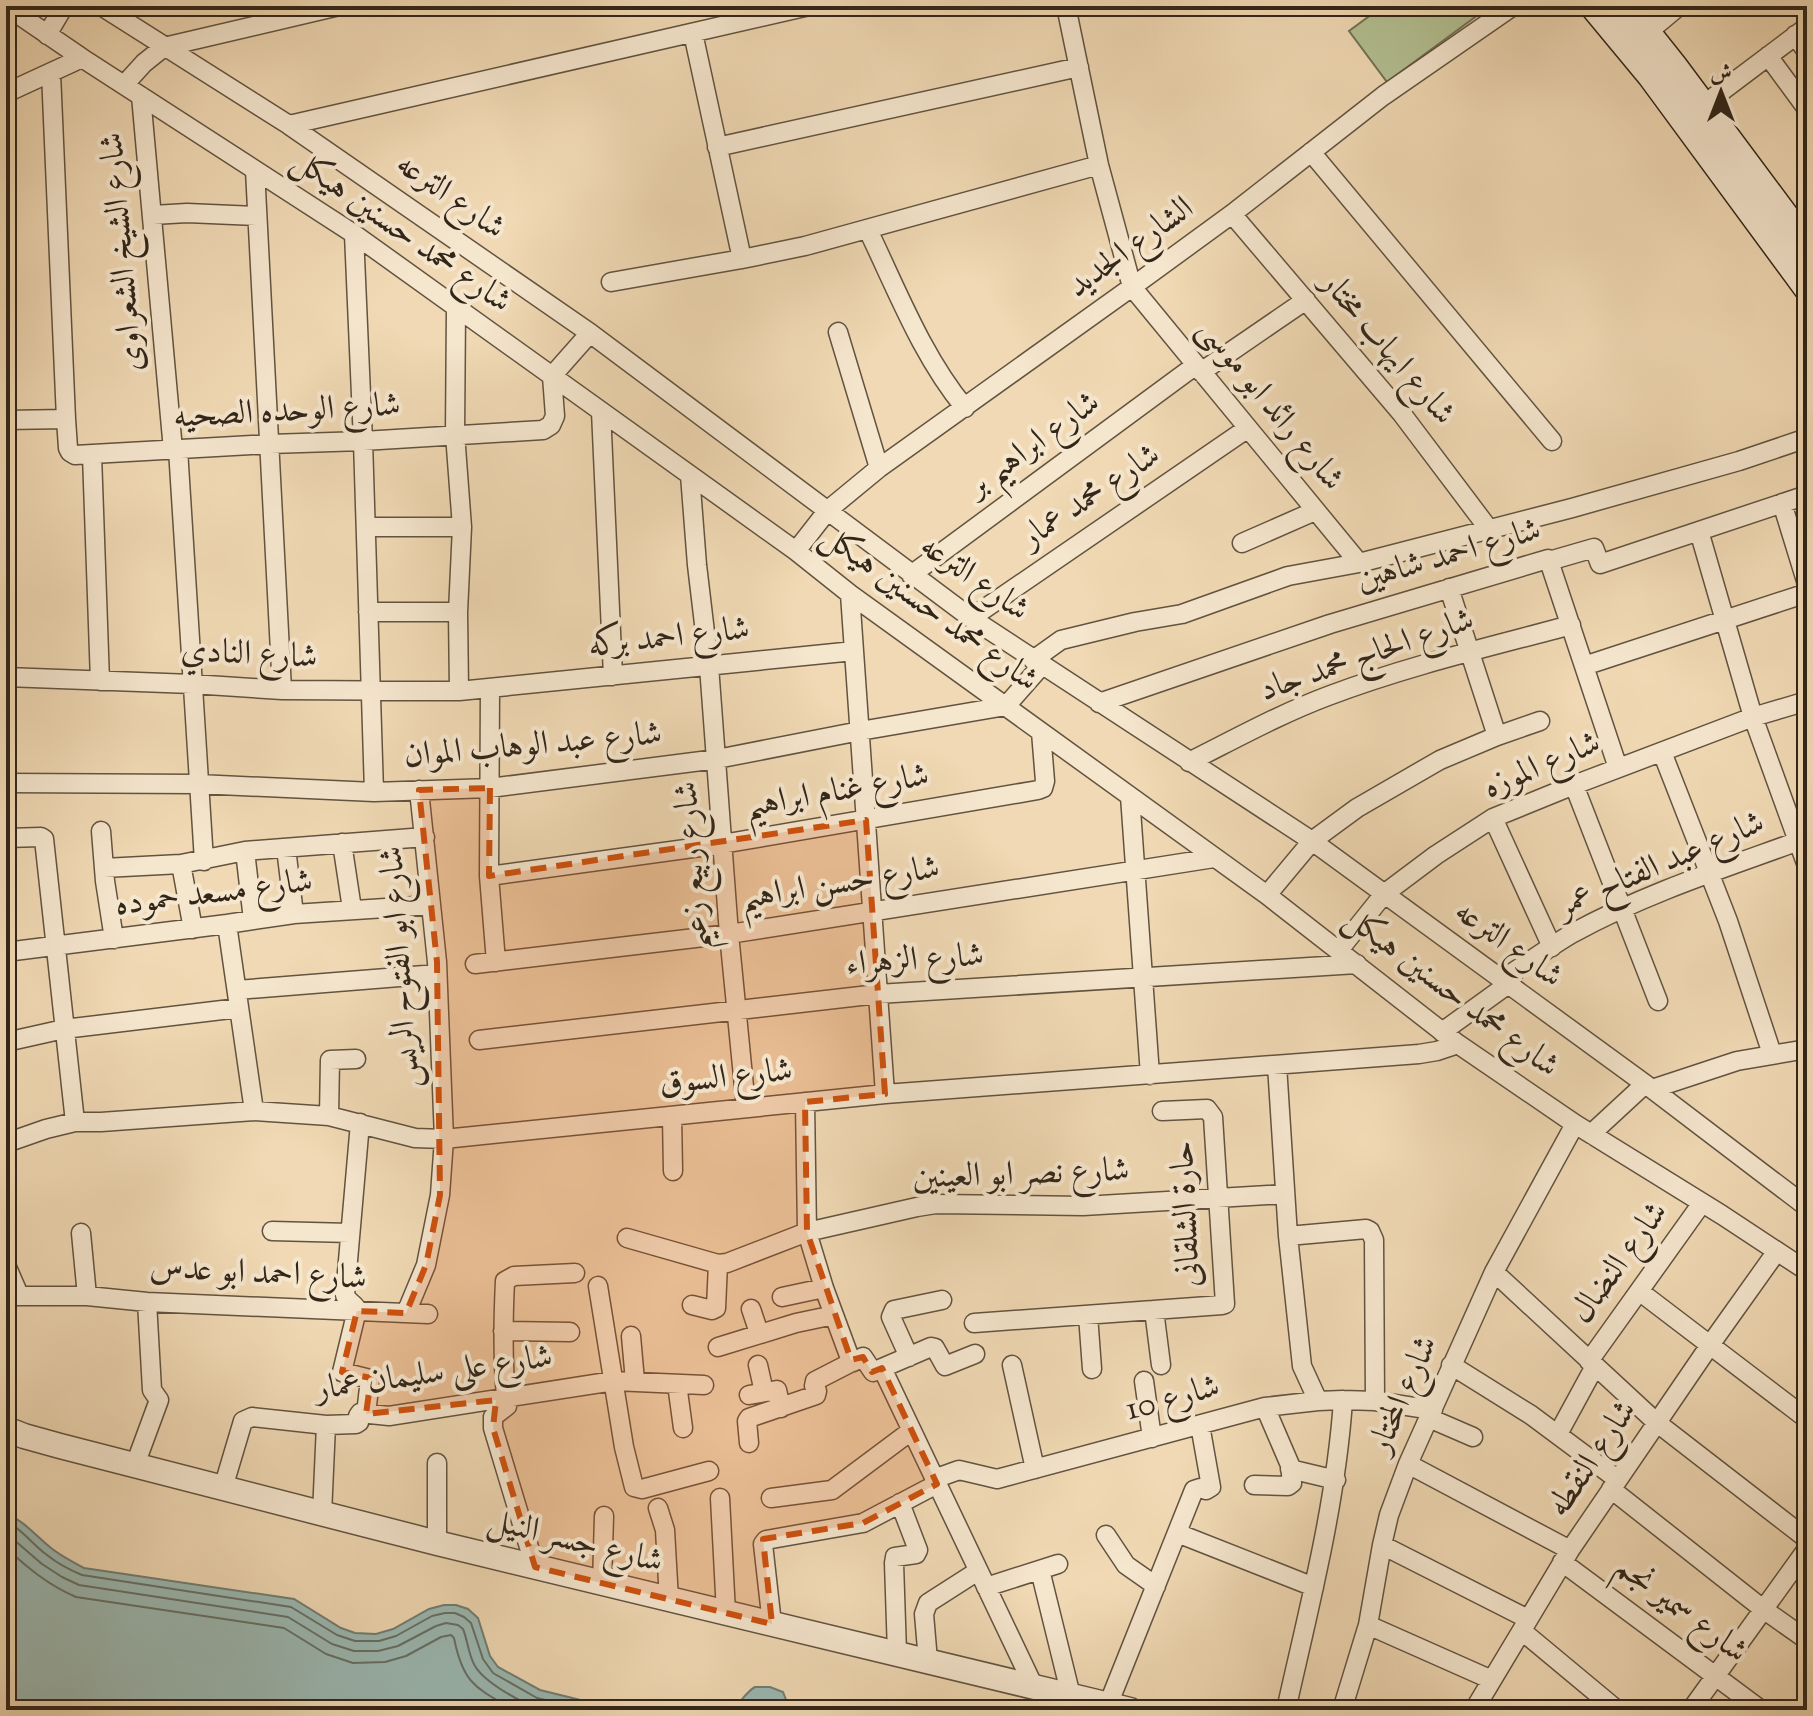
<svg xmlns="http://www.w3.org/2000/svg" width="1813" height="1716" font-family="'Sorts Mill Goudy',Amiri,serif">
<rect width="100%" height="100%" fill="#f0d9b4"/>
<filter id="stains"><feTurbulence type="fractalNoise" baseFrequency=".0025" numOctaves="4"/><feColorMatrix values="0 0 0 0 .2 0 0 0 0 .09 0 0 0 0 .02 0 0 0 .5 -.17"/></filter>
<radialGradient id="worn" r=".72"><stop offset=".6" stop-color="#630" stop-opacity="0"/><stop offset="1" stop-color="#630" stop-opacity=".3"/></radialGradient>
<path fill="#b3c092" stroke="#727356" stroke-width="2" d="M1383 6H1484L1486 9 1387 82 1349 31Z"/>
<path fill="#9bb9b3" stroke="#717e75" stroke-width="2" d="M6 1513C24 1521 36 1536 51 1548 61 1556 73 1562 84 1568L294 1599 341 1628 355 1633 376 1634 393 1629 429 1609 444 1605H456L468 1609 478 1618 490 1656 498 1667 540 1690 621 1710H6Z
M755 1687H770L783 1692 790 1710H729C739 1707 744 1693 755 1687Z"/>
<g fill="none" stroke-linecap="round" stroke-linejoin="round">
<path stroke="#667066" stroke-width="2" d="M6 1521C22 1529 33 1545 47 1555 58 1564 70 1570 82 1575L291 1607 337 1635 355 1641H379L396 1636 432 1616 445 1613H455L464 1617 471 1623 483 1659 493 1673 537 1698 588 1710
M6 1533 42 1564 62 1577 79 1585 288 1617 332 1644 354 1651H378L398 1646 436 1626 446 1623 458 1625 463 1629C468 1641 468 1654 475 1666 485 1683 523 1704 543 1710
M6 1548C28 1568 48 1585 76 1597L284 1628 326 1654 353 1663 385 1662 406 1656 441 1637 451 1635 454 1638C463 1684 476 1688 514 1710"/>
<g stroke="#625340" stroke-width="21">
<path id="minor" d="M6 6 82 58 354 234 796 551 850 594 1267 895 1458 1044 1575 1124 1722 1215 1807 1271
M101 6 289 125 590 333 971 618 1312 841 1652 1089 1807 1207
M1066 6 1099 165 1132 287 1359 563
M1648 32 1679 6
M693 33 742 259
M47 35 64 6
M1795 35 1807 52
M1768 56 1807 109
M51 73 66 419
M124 85 144 63 164 47 339 6
M6 93 82 58
M141 96 173 450
M1702 106 1807 27
M289 125 809 6
M717 147 1079 67
M1311 152 1552 441
M255 170 282 690
M1232 214 1402 414 1488 528
M153 215 187 213 257 216
M868 230C897 290 922 356 965 408
M354 234 363 441 374 792
M611 282 742 259 805 246 1099 165
M456 308 455 434 462 527 458 612 459 691
M838 332 879 468
M1201 372 1306 300
M601 411 613 676
M6 420 66 419 68 448 70 452 75 455 270 444 363 441 543 430 551 425 555 416 552 376 590 333
M178 449 204 861
M92 455 100 681
M690 475 697 565 709 666 729 934 746 1107
M1782 503 1807 584
M366 527H462
M1699 531 1753 717 1807 866
M1242 543 1315 511
M796 551 828 510 879 468 1132 287 1232 214 1383 96 1513 6
M1549 561 1618 768
M911 575 1196 365
M1449 588 1497 736
M850 594 885 1094
M368 612H458
M971 618 1248 428
M1033 660 1061 640 1135 622 1182 614 1288 576 1359 563 1572 508 1739 461 1807 438
M1584 666 1807 593
M6 677 192 684 282 690 459 691 854 651
M490 689 489 876 496 962
M1099 703 1330 624 1548 559 1549 561 1594 548 1600 564 1807 495
M1662 752 1728 921 1772 1054
M1189 762C1235 739 1280 714 1328 696 1407 666 1489 647 1571 625
M6 783 198 784 374 792 490 788 717 759 860 731 1006 706 1042 665
M1574 785 1658 1001
M1130 796 1150 1075
M1493 818 1552 947
M101 831 105 881 114 939
M6 838 41 837 44 839 75 1122
M342 843 352 909
M286 848 294 914
M245 851 253 920
M181 864 193 929
M104 868 181 864 245 851 425 837
M489 876 722 844 1038 790 1043 788 1045 781 1041 732
M1267 895 1312 841 1357 808 1440 760 1497 736 1540 721
M227 924 254 1111
M1339 950 1384 894 1436 855 1493 818 1574 785 1753 717 1807 701
M6 952 227 924 294 914 431 905
M475 964 729 934 1214 858
M1501 980C1525 965 1549 947 1573 933 1648 892 1728 867 1807 838
M237 990 437 974
M1442 1032 1507 985
M479 1040 878 994 1357 964
M6 1042 64 1029 239 1008
M1277 1065 1288 1236 1302 1366 1318 1401
M1652 1089 1737 1061 1807 1049
M805 1102 807 1232 824 1288 851 1361 853 1362 863 1357 873 1372 882 1368 1034 1687
M329 1116 330 1060 356 1059
M672 1116 673 1171
M360 1123 345 1295C348 1303 356 1304 357 1310L342 1372 370 1379 366 1414
M1591 1134 1644 1085
M6 1143 46 1129 75 1122H101L254 1111 329 1116 415 1138 444 1139 885 1094 1419 1054 1437 1051 1458 1044
M272 1231 350 1233
M81 1233 87 1296
M1288 1236 1366 1229 1370 1231 1374 1240 1375 1401
M627 1238 718 1264 727 1263 807 1232 917 1207 936 1204 1083 1206 1285 1194
M6 1265 19 1295
M1494 1272 1656 1422 1807 1539
M598 1286 624 1447 634 1487 642 1489 709 1471
M1639 1291 1807 1419
M6 1296H87L147 1302 428 1314
M782 1297 824 1288
M692 1305 712 1310 716 1308 718 1264
M751 1309 759 1333
M1154 1310 1161 1365
M406 1313 426 1265 440 1195 444 1139 437 962 419 790
M1088 1315 1092 1369
M974 1323 1222 1305 1225 1304 1213 1117 1207 1109 1162 1111
M503 1331 570 1332
M631 1336 635 1381
M718 1347 796 1323 834 1315
M909 1357 891 1317 894 1310 942 1300
M1589 1361 1702 1203
M758 1365 764 1392
M1012 1365 1035 1469
M1451 1365 1531 1415 1617 1479
M882 1368 931 1347 935 1348 945 1366 975 1354
M1144 1381 1152 1438
M677 1384 683 1428
M749 1395 777 1390 781 1408
M1429 1418 1473 1437
M1558 1434 1595 1366
M749 1443 747 1421 749 1418 816 1395 817 1391 814 1386 815 1381 852 1362
M1408 1464 1570 1550
M135 1465 159 1400 152 1390 147 1302
M1290 1469 1336 1480
M934 1479 959 1470 997 1479 1265 1407 1318 1401 1343 1400 1375 1401 1433 1410
M1254 1485 1288 1486 1292 1483 1290 1465 1265 1407
M223 1488 243 1421 252 1417 326 1425 356 1424 359 1422 358 1416 360 1413 389 1416 614 1381 704 1385
M1611 1489 1763 1609 1807 1640
M720 1498 726 1613
M771 1498 832 1490 911 1431
M658 1508 665 1530 669 1600
M322 1514 326 1425
M1177 1533 1314 1587
M1106 1535 1126 1565 1156 1586
M437 1543V1463
M1382 1545 1528 1619
M1562 1562 1761 1710
M535 1567 493 1428V1417L507 1406C502 1364 503 1322 505 1281L514 1276 575 1273
M1040 1570 1071 1696
M602 1584 604 1516
M986 1587 1058 1564
M772 1624 763 1544 766 1540 863 1523 937 1484
M1368 1625 1492 1680
M1522 1631 1617 1710
M897 1653 894 1563 895 1557 916 1554 918 1550 900 1503
M928 1661 924 1614 928 1603 978 1571
M1108 1705 1194 1490 1200 1488 1206 1490 1211 1487 1200 1425
M1286 1710C1309 1607 1336 1505 1343 1400
M1342 1710 1368 1625 1382 1545 1389 1515 1408 1464 1494 1272 1575 1124
M1474 1710 1570 1550 1710 1345 1777 1251
M1691 1710 1807 1549"/>
</g>
<g stroke="#625340" stroke-width="27">
<path id="tertiary" d="M6 1429 24 1436 60 1446 437 1543 1130 1710"/>
</g>
<g stroke="#322619" stroke-width="29">
<path id="secondary" d="M1593 6 1651 76 1807 288
M1626 6 1673 65 1807 245"/>
</g>
<use href="#minor" stroke="#f5e6ce" stroke-width="18"/>
<use href="#tertiary" stroke="#f5e6ce" stroke-width="24"/>
<use href="#secondary" stroke="#f5e6ce" stroke-width="26"/>
</g>
<path fill="#cd510e" fill-opacity="0.2" stroke="#cd510e" stroke-width="6" stroke-dasharray="16 10" stroke-linejoin="round" d="M490 788 489 876 866 820 885 1094 805 1102 807 1232 851 1360 863 1357 872 1372 882 1368 937 1484 863 1523 763 1539 772 1624 535 1567 493 1428 496 1400 366 1414 371 1378 342 1372 357 1311 406 1313 426 1265 440 1195 437 962 419 790Z"/>
<g text-anchor="middle" dominant-baseline="central" stroke-width="8" stroke-linejoin="round" paint-order="stroke">
<g font-size="34" fill="#322619" stroke="#f5e6ce">
<text transform="translate(450 197) rotate(35)">شارع الترعه</text>
<text transform="translate(401 232) rotate(35)">شارع محمد حسنين هيكل</text>
<text transform="translate(1131 248) rotate(-36)">الشارع الجديد</text>
<text transform="translate(123 252) rotate(-95)">شارع الشيخ الشعراوى</text>
<text transform="translate(1387 349) rotate(50)">شارع ايهاب مختار</text>
<text transform="translate(1270 405) rotate(51)">شارع رائد ابو موسى</text>
<text transform="translate(287 412) rotate(-3)">شارع الوحده الصحيه</text>
<text transform="translate(1034 445) rotate(-36)">شارع ابراهيم بر</text>
<text transform="translate(1091 497) rotate(-34)">شارع محمد عمار</text>
<text transform="translate(1449 556) rotate(-16)">شارع احمد شاهين</text>
<text transform="translate(974 579) rotate(35)">شارع الترعه</text>
<text transform="translate(929 609) rotate(36)">شارع محمد حسنين هيكل</text>
<text transform="translate(669 638) rotate(-6)">شارع احمد بركه</text>
<text transform="translate(249 655) rotate(3)">شارع النادي</text>
<text transform="translate(1367 656) rotate(-19)">شارع الحاج محمد جاد</text>
<text transform="translate(533 746) rotate(-5)">شارع عبد الوهاب الموان</text>
<text transform="translate(1542 766) rotate(-23)">شارع الموزه</text>
<text transform="translate(837 792) rotate(-10)">شارع غنام ابراهيم</text>
<text transform="translate(1661 865) rotate(-23)">شارع عبد الفتاح عمر</text>
<text transform="translate(693 866) rotate(-94)">شارع ربيع زعيم</text>
<text transform="translate(840 884) rotate(-9)">شارع حسن ابراهيم</text>
<text transform="translate(214 894) rotate(-7)">شارع مسعد حموده</text>
<text transform="translate(1508 945) rotate(36)">شارع الترعه</text>
<text transform="translate(915 961) rotate(-4)">شارع الزهراء</text>
<text transform="translate(401 967) rotate(-94)">شارع ابو الفتوح الريس</text>
<text transform="translate(1451 993) rotate(37)">شارع محمد حسنين هيكل</text>
<text transform="translate(726 1078) rotate(-6)">شارع السوق</text>
<text transform="translate(1021 1175) rotate(-2)">شارع نصر ابو العينين</text>
<text transform="translate(1187 1214) rotate(-93)">حارة الشلقانى</text>
<text transform="translate(1620 1263) rotate(-54)">شارع النضال</text>
<text transform="translate(258 1274) rotate(3)">شارع احمد ابو عدس</text>
<text transform="translate(434 1374) rotate(-8)">شارع على سليمان عمار</text>
<text transform="translate(1404 1395) rotate(-66)">شارع المختار</text>
<text transform="translate(1173 1399) rotate(-15)">شارع 10</text>
<text transform="translate(1593 1459) rotate(-56)">شارع النقطه</text>
<text transform="translate(575 1542) rotate(14)">شارع جسر النيل</text>
<text transform="translate(1681 1610) rotate(37)">شارع سمير نجم</text>
</g>
</g>
<rect width="1813" height="1716" fill="none" stroke="#f0d9b4" stroke-width="32"/>
<rect x="8" y="8" width="1797" height="1700" fill="none" stroke="#322619" stroke-width="4"/>
<rect x="16" y="16" width="1781" height="1684" fill="none" stroke="#322619" stroke-width="2"/>
<g transform="translate(1721 92)" stroke="#f5e6ce" stroke-width="6" paint-order="stroke">
<path d="M0-6L14 30L0 20L-14 30Z" fill="#322619"/>
<text y="-12" font-size="22" font-weight="bold" text-anchor="middle" fill="#322619">ش</text>
</g>
<rect width="100%" height="100%" filter="url(#stains)"/>
<rect width="100%" height="100%" fill="url(#worn)"/>
</svg>
